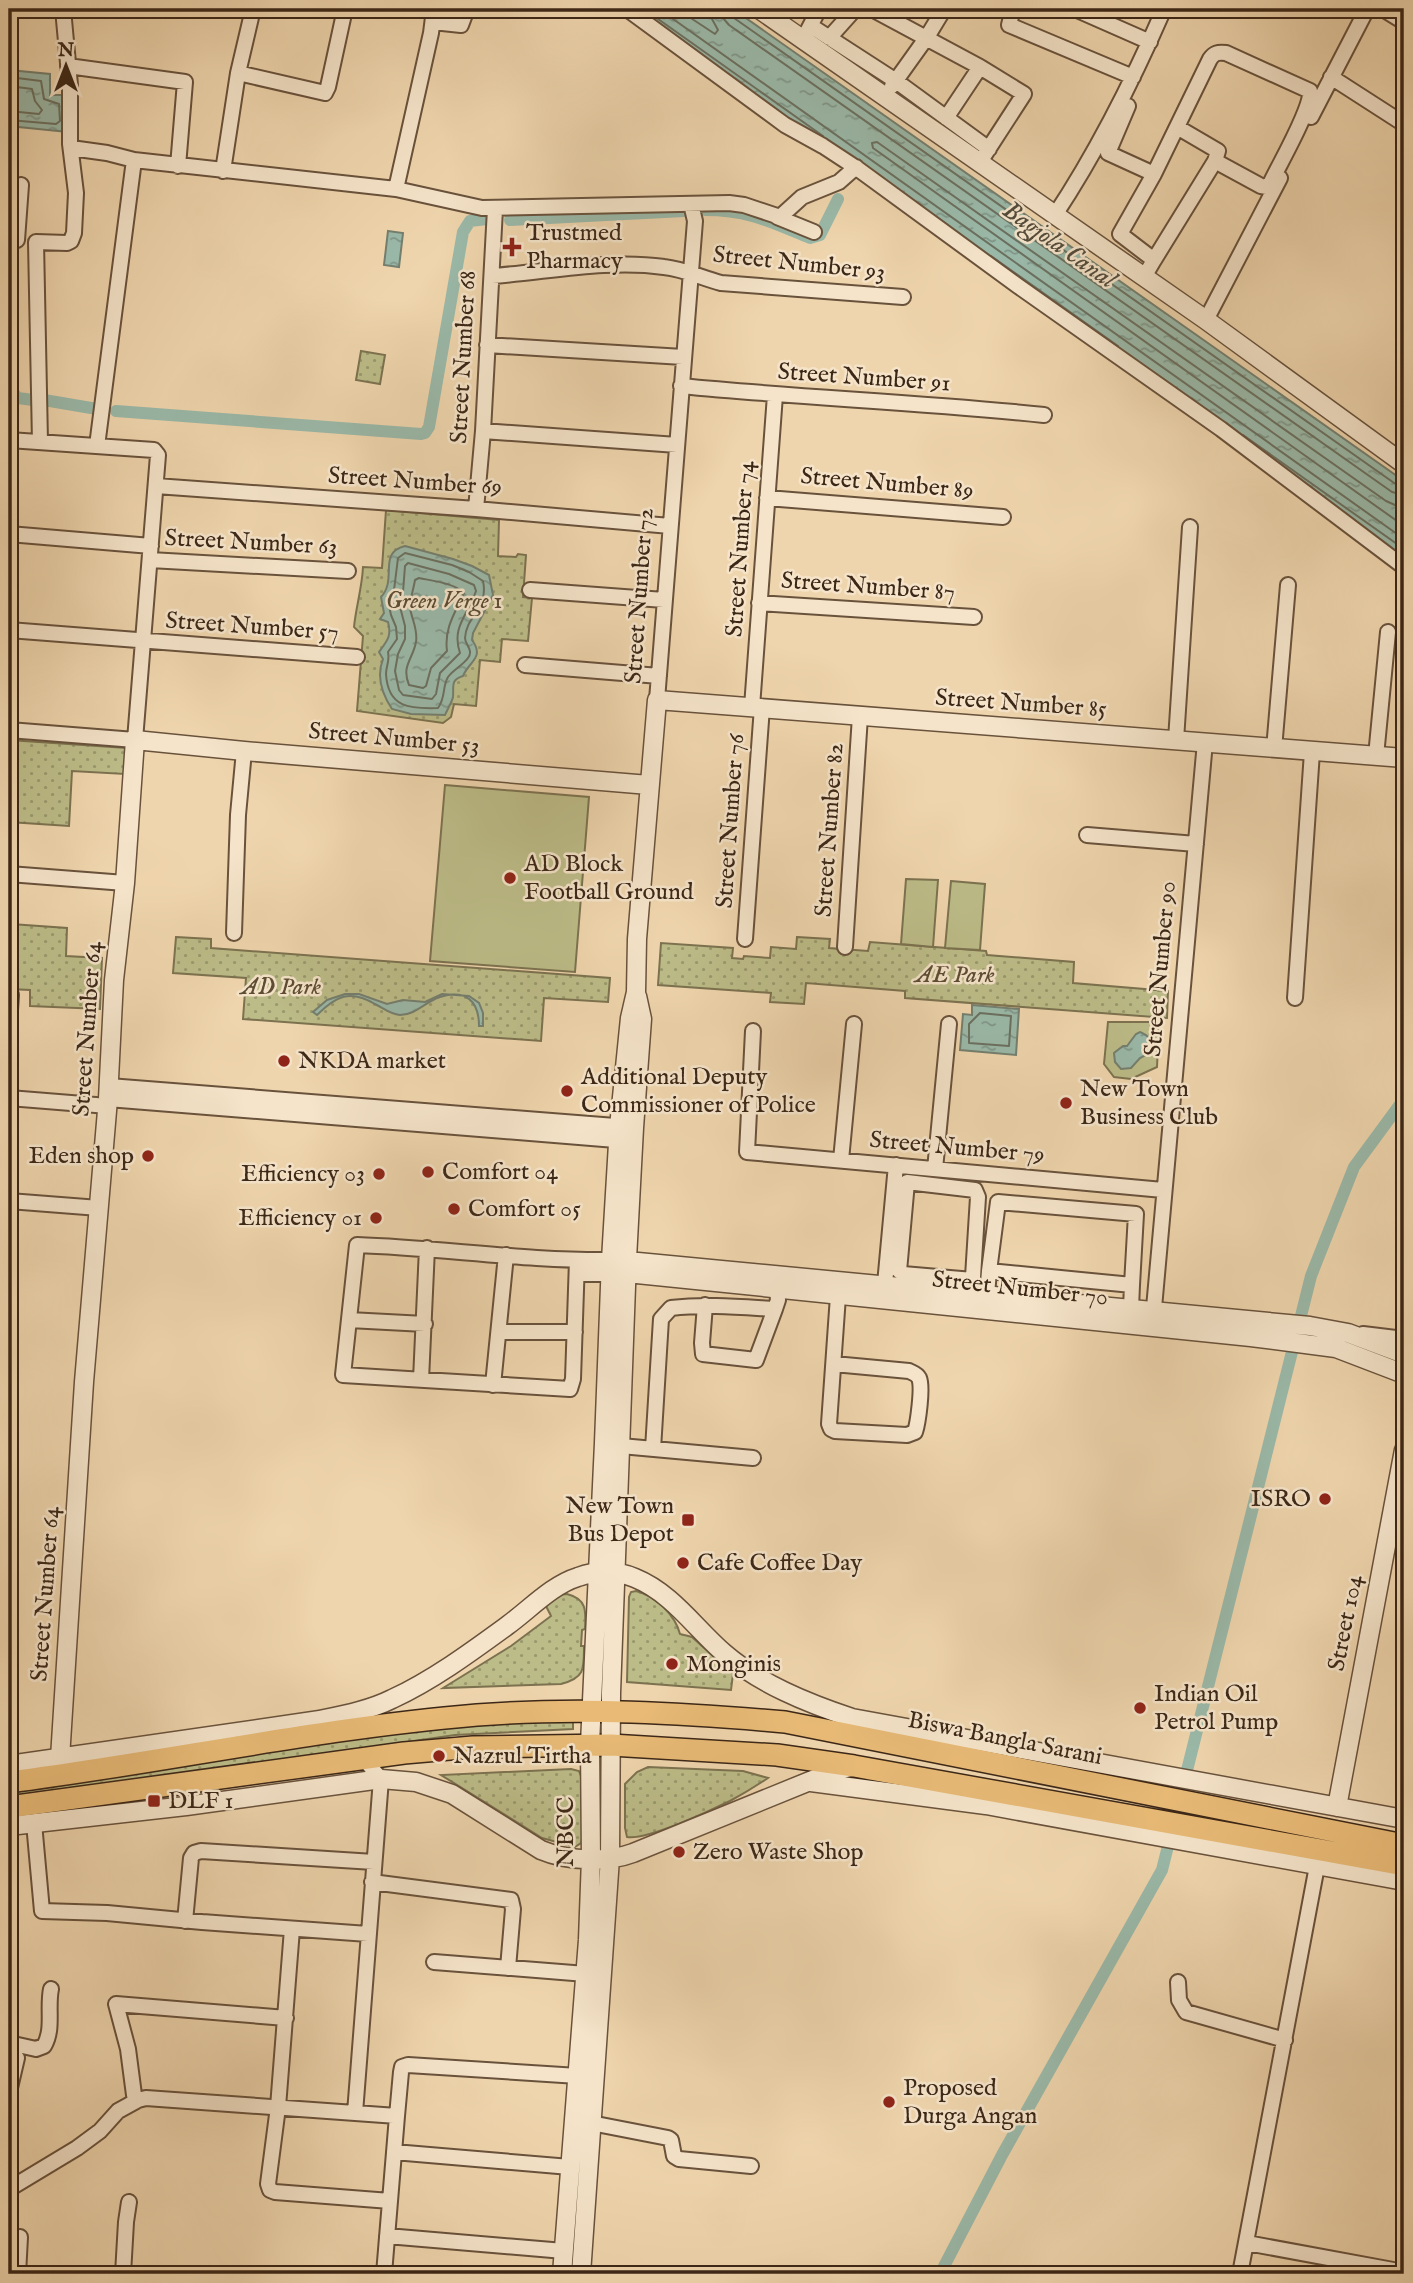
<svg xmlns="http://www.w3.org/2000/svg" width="1413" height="2283" font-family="'IM FELL English',serif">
<defs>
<pattern id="green-dots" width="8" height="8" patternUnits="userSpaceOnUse" patternTransform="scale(1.75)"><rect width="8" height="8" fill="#bcbc88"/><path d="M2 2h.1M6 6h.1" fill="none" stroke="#9a996e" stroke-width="1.8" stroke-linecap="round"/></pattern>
<pattern id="water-ripples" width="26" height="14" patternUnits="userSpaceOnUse" patternTransform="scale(1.75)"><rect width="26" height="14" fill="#9ab9a9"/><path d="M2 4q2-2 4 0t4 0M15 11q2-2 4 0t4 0" fill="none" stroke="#7f9689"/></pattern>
</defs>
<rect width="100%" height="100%" fill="#efd5ad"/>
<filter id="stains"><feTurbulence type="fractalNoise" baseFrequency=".00286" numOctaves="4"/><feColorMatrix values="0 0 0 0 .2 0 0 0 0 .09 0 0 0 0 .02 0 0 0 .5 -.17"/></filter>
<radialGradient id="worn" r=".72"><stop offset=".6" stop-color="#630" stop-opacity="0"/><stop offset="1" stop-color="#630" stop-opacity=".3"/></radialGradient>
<path fill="url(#green-dots)" stroke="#7c7250" stroke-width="2" d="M361 351 385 355 380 384 356 380Z
M386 510 499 520 498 556 516 557 518 554 526 555 523 597 532 598 528 641 502 639 500 662 480 660 476 706 454 704 451 717 443 723 357 711 363 636 354 627C356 607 362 588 363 567L382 568Z
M9 740 127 748 125 774 72 771 69 826 9 822Z
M11 924 67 928 66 956 102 958 100 1009 30 1006V990L9 989Z
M176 937 211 939V948L610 978 608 1002 544 998 541 1041 243 1019 246 978 173 973Z
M797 937 830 939 829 948 868 951 870 942 986 951 987 955 1074 962 1073 983 1168 991 1167 1018 905 998V991L806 983 804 1004 770 1002 771 993 658 985 661 943 733 948 732 958 743 959 744 956 770 958 771 947 796 949Z
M636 1591C656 1596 675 1615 680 1634L692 1637 733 1674 731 1690 627 1682 629 1597 631 1592Z
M567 1594C587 1599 586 1611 585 1629L582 1630 581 1646H584C584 1669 585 1678 561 1684L443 1688 511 1646 551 1616 545 1604 557 1595Z
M573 1719V1729L455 1735 9 1800V1787L428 1727Z
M648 1767 743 1771 768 1778C756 1786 743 1794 730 1801 712 1810 645 1841 627 1837L625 1828V1784L637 1772Z
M571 1769 579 1771C588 1791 587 1823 581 1843L575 1847 542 1838 441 1775Z"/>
<path fill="#bcbc88" stroke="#7c7250" stroke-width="2" d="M445 785 589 797 575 972 430 961Z
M906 879 938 880 933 947 901 944Z
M951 881 985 884 980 950 945 948Z
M1108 1022H1159L1157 1067 1131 1079 1114 1077 1104 1064Z"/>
<path fill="url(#water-ripples)" stroke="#747f6f" stroke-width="2" d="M632 9H733L1404 481V558Z
M9 70 50 74V95H66L67 132 9 126Z
M388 231 403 233 399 267 384 265Z
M405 546 453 559 472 566 489 575 493 595 473 633 472 640C485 658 469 661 463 676 450 680 454 686 453 697 452 702 447 710 445 715L411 714 392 709C382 694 376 677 383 659L379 652C387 641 392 636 388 622L380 619 384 613 381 597C398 579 377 553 405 546Z
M345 994H359L387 1004 403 1000 425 1002 442 994 469 996 479 1003 483 1013V1026H479C479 1001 466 989 440 997 426 1001 416 1015 400 1015 390 1014 383 1008 375 1004 350 989 336 996 317 1015L313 1012 327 1000Z
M972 1005 1019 1009 1016 1055 960 1050 963 1014 972 1015Z
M1140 1032C1150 1036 1153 1041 1153 1051L1140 1058 1131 1068 1121 1069 1115 1062 1114 1053 1123 1046H1127L1136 1034Z"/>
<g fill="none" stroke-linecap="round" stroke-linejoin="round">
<path stroke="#6b7060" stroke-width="2" d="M644 9 823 136
M659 9 1404 539
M677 9 715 34 718 30 712 19 711 9
M721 9 723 18 729 25 1392 492 1404 495
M730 9 734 18 1397 485 1404 486
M9 77 41 81 44 99 59 104 60 121 56 124 9 120
M9 86 32 89 35 101 42 110 39 114 9 111
M991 256 1118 346
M1243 435 1404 549
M1404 506 1395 505 1386 501 877 142 872 143 873 148 1404 526
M405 553 452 565 469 572 483 581C489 608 466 616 465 638 465 645 474 650 468 658 463 665 453 670 448 677 442 687 446 697 438 708 410 709 388 708 386 674 386 666 390 661 388 652L397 639 396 627 391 615 388 601 394 590 398 558Z
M408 563 449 574 474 585 476 591C468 615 451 627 460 653L440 673 436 694 432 699 403 695 399 690 395 671 398 654 405 639V626L399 603 403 592 405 566Z
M419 578C433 581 454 583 464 593 455 613 444 628 447 651L431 668 426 686 423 688 409 685C401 666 413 659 416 642 418 629 412 620 410 608 409 603 414 587 415 580Z
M980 1013 1011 1016 1009 1046 969 1043V1024Z"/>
<path stroke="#9ab9a9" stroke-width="12" d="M705 210C749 210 771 222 810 238L820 235 838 199
M510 220 684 211
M9 347 13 393 18 398 33 400
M44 400 97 409
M116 411 421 434 425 433 429 427 463 232 470 221 487 219
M940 2274 1002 2155 1162 1870 1311 1276 1354 1167 1404 1099"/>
<g stroke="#69523c" stroke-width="18">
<path id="minor" d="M627 9 785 125 823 146 858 169 1018 286 1221 429 1404 567
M872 9 980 67 1024 94 980 162
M1013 9 1009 25 1133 77
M1075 9 1150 42
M1383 9 1404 22
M433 22 461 25 467 9
M811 26 896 81 989 149
M807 32 819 9
M829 38 855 9
M68 66 185 82 178 166
M238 73 325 93 328 87 345 9
M1331 77 1404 124
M892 86 927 37 944 9
M1128 106 1108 153 1154 174
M1311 117 1367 9
M946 118 980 67
M71 148 107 153 134 160 396 189 482 208 729 203 744 205 780 217 802 197 839 182 856 167
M223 171 238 73 253 9
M396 189 431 33 434 9
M1055 215C1098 150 1133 80 1164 9
M777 217 814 232
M17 240 21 185
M1154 260 1215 161
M492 276C548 272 608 259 664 267 684 269 702 278 721 283L903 297
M1144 277 1154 260 1120 234 1154 174 1210 59C1214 53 1218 52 1226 53L1310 91C1312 108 1280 163 1271 182L1267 187 1261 186 1215 161 1218 151 1177 127
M1206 320 1280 178
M487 345 683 357
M681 386C802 398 923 402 1044 415
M483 431 677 445
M9 440 154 450 158 455 135 740 9 730
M40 442 36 242 67 243 71 241 74 233 76 193 70 144V85L63 9
M97 446 134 160
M156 486 476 509 670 526
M767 498 1003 517
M476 509 483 431 495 209
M9 534 151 546
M150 560 348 571
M530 590 664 600
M759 603 974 617
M9 630 357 657
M525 665 659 676
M657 700 695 221 691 204
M752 707 775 395
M1176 740 1190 527
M1274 749 1288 585
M1376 756 1388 632
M1087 835 1196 844
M9 874 125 883
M234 933 238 815 244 751
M745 939 762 707
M845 947 860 716
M1295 998 1312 752
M9 1025 11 995
M753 1031 747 1152 1163 1190
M109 1086 628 1127
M9 1098 108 1106
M108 1099 628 1141
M841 1160 854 1024
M935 1169 949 1024
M9 1201 99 1208
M577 1260 573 1379 570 1389 343 1375 357 1245C442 1248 526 1261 611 1260
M989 1271 998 1202 1136 1214 1132 1285
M577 1274H610
M885 1284 896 1165
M972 1293 978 1197 975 1190 907 1182 899 1271 903 1274 973 1280
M987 1295 989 1271 1132 1285 1131 1308
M705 1305 702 1343 703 1354 756 1360 775 1309
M1153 1319 1205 742
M349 1320 425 1324
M499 1332H575
M1363 1334 1404 1339
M834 1364 909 1371C913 1373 917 1374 919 1378 923 1387 918 1423 915 1432L907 1435 835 1431 831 1429 829 1424 838 1296
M421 1380 427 1248
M493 1385 506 1255
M621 1446 753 1458
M653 1449 661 1319 671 1308C706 1304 740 1307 775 1309L778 1300 777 1289
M34 1823 42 1911 107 1913 202 1922 368 1934
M372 1882 511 1900 513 1909 508 1968
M185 1921 191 1858 194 1853 201 1851 374 1862
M292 1929 278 2107 268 2184 270 2190 275 2192 390 2201
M434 1962 586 1974
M1178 1982 1179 2000 1186 2012 1285 2040
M286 2018 116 2004 128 2049 134 2095 138 2100 146 2098 397 2116 384 2274
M9 2043 36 2049 44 2046C54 2029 47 2008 51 1989
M9 2055 17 2058 10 2088
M355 2113 381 1779 363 1758
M397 2116 401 2072 402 2067 408 2065 578 2076
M591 2123 668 2138 671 2140 674 2156 679 2159 751 2166
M394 2152 570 2167
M9 2189 77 2148 100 2131 118 2111 138 2100
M387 2236 564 2251
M1247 2243 1404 2272
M18 2274 20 2237
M123 2274 126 2222 129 2202
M1240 2274 1317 1866"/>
</g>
<g stroke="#69523c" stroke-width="21">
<path id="tertiary" d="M759 9 1206 320 1404 464
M617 1260 1310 1326 1348 1333 1404 1354
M615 1274 627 1273 1251 1337 1336 1348 1404 1374
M60 1758 84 1382 108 1099 114 980 125 883 135 740 244 751 649 785
M9 1765 320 1720C344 1715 370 1710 392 1699 433 1680 471 1652 508 1625 530 1609 552 1585 578 1577 597 1570 616 1570 635 1578 672 1593 695 1628 724 1653 760 1684 807 1703 852 1718L1404 1819
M811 1782 986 1805 1404 1881
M1337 1807 1404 1450
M9 1826 186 1806 381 1779 416 1782 452 1794 541 1850C567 1861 606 1863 633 1853L837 1770 851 1767
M562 2274 588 1940 591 1858 590 1744 604 1443 611 1260 619 1127 630 1018 636 992 637 939 657 700 1404 758
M581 2274 610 1858 611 1693 627 1259 634 1128 642 1019 637 996"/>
</g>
<g stroke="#3c2717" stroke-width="24">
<path id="primary" d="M9 1782C165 1762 320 1728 477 1715 579 1707 683 1713 785 1722L1404 1845
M9 1807 404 1753 473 1747 611 1745 777 1755 854 1766 1404 1865"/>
</g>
<use href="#minor" stroke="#f5e4ca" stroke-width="14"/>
<use href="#tertiary" stroke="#f5e4ca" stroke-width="18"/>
<use href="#primary" stroke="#e8ba76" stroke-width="21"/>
</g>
<g fill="#8f2418" stroke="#f5e4ca" stroke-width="2.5">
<path d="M508.5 236.5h7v7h7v7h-7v7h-7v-7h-7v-7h7z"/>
<circle cx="510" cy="878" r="7"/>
<circle cx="284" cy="1061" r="7"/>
<circle cx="567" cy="1091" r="7"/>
<circle cx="1066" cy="1103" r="7"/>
<circle cx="148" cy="1156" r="7"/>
<circle cx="428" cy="1172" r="7"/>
<circle cx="379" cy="1174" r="7"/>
<circle cx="454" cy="1209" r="7"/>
<circle cx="376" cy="1218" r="7"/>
<circle cx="1325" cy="1499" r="7"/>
<rect x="681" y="1513" width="14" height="14" rx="3.5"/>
<circle cx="683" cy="1563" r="7"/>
<circle cx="672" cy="1664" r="7"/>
<circle cx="1140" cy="1708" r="7"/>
<circle cx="439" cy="1756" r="7"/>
<rect x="147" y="1794" width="14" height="14" rx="3.5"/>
<circle cx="679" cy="1852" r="7"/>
<circle cx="889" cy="2102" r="7"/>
</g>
<g text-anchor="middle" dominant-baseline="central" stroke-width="5" stroke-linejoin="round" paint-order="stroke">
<g font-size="24" fill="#3c2717" stroke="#f5e4ca" text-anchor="start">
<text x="526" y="233">Trustmed<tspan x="526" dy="28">Pharmacy</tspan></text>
<text x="524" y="864">AD Block<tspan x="524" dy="28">Football Ground</tspan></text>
<text x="298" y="1061">NKDA market</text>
<text x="581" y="1077">Additional Deputy<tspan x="581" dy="28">Commissioner of Police</tspan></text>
<text x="1080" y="1089">New Town<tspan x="1080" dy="28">Business Club</tspan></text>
<text x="134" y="1156" text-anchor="end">Eden shop</text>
<text x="442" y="1172">Comfort 04</text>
<text x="365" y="1174" text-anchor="end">Efficiency 03</text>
<text x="468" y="1209">Comfort 05</text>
<text x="362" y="1218" text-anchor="end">Efficiency 01</text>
<text x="1311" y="1499" text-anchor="end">ISRO</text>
<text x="674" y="1506" text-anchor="end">New Town<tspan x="674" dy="28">Bus Depot</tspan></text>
<text x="697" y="1563">Cafe Coffee Day</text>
<text x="686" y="1664">Monginis</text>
<text x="1154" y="1694">Indian Oil<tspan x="1154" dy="28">Petrol Pump</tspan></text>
<text x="453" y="1756">Nazrul Tirtha</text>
<text x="168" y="1801">DLF 1</text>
<text x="693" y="1852">Zero Waste Shop</text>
<text x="903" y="2088">Proposed<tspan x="903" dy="28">Durga Angan</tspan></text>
</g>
<g font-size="24" fill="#3c2717" stroke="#f5e4ca">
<text transform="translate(799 264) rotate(6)">Street Number 93</text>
<text transform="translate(464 357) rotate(-87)">Street Number 68</text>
<text transform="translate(864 378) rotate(4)">Street Number 91</text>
<text transform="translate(415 482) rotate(4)">Street Number 69</text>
<text transform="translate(887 484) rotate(5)">Street Number 89</text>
<text transform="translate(251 543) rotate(3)">Street Number 63</text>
<text transform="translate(741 549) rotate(-86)">Street Number 74</text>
<text transform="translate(868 587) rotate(4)">Street Number 87</text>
<text transform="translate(640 596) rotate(-86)">Street Number 72</text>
<text transform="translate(252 627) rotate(4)">Street Number 57</text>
<text transform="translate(1021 704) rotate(4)">Street Number 85</text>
<text transform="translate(394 739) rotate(5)">Street Number 53</text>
<text transform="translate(731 821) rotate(-86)">Street Number 76</text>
<text transform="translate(830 830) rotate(-86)">Street Number 82</text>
<text transform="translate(1161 969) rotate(-85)">Street Number 90</text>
<text transform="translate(88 1029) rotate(-86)">Street Number 64</text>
<text transform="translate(957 1148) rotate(5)">Street Number 79</text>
<text transform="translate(1020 1289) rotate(6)">Street Number 70</text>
<text transform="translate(46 1594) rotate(-86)">Street Number 64</text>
<text transform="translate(1346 1623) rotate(-79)">Street 104</text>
<text transform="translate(1005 1739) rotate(11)">Biswa Bangla Sarani</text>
<text transform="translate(566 1832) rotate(-90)">NBCC</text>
</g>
<g font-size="24" font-style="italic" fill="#5c4c33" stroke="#f5e4ca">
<text x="444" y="601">Green Verge 1</text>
<text x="955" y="975">AE Park</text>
<text x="281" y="987">AD Park</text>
</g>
<g font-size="26" font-style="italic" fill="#544c3c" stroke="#f5e4ca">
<text transform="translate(1059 245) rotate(35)">Bagjola Canal</text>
</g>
</g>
<rect width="1413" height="2283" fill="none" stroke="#efd5ad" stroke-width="35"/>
<rect x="10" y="10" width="1392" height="2262" fill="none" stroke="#3c2717" stroke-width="3.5"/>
<rect x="18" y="18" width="1378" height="2248" fill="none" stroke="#3c2717" stroke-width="2"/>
<g transform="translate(66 66)" stroke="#f5e4ca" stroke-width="5" paint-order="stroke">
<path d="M0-5L12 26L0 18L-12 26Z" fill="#3c2717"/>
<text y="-10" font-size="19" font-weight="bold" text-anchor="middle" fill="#3c2717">N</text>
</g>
<rect width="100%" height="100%" filter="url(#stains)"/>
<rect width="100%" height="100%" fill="url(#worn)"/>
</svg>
